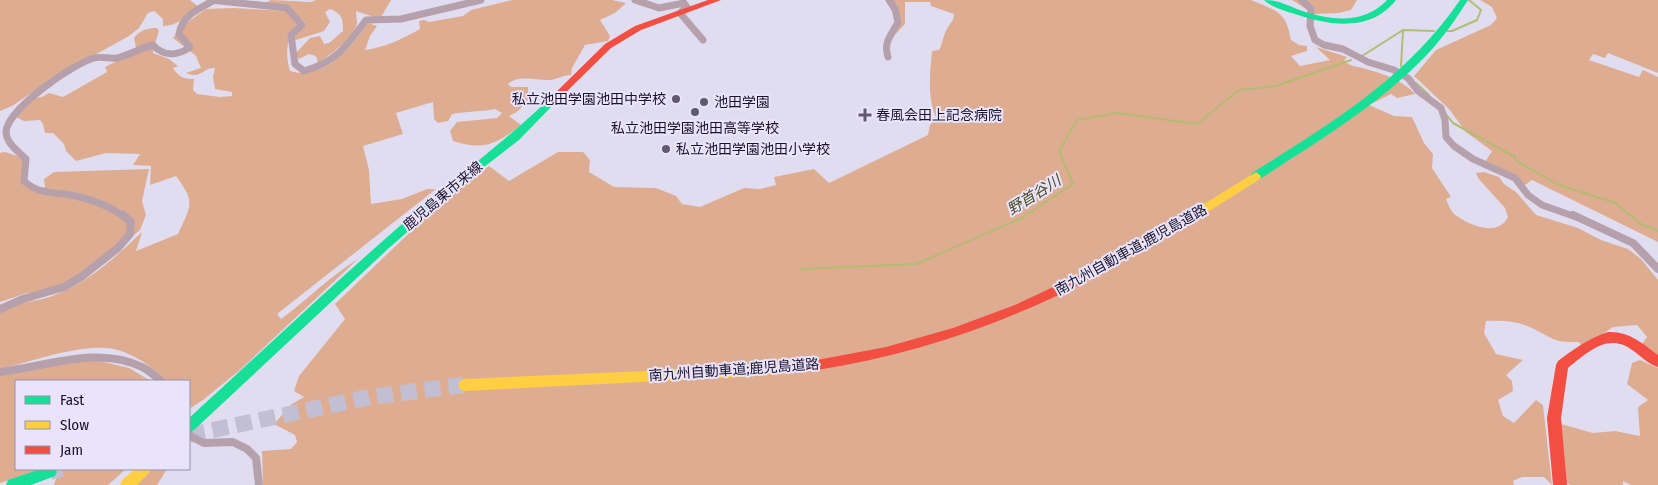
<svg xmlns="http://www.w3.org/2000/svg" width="1658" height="485" font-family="'Fira Sans Condensed','Noto Sans JP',sans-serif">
<rect width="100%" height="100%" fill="#e1ddf0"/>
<path fill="#dead91" d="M0 0H190L199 7C189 16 177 26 163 26V19L154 11 148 13 139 28 129 36 55 77 12 106 0 111Z
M271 0 311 2 316 0H391L380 19 356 11C356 14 357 20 357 23 355 37 329 56 318 63L316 56 309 54 299 59 295 54 310 38 320 36 324 44 329 43 343 31C343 18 342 14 330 9L325 12 330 22 324 31 293 41V33L303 27 305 22 296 16 292 9 256 8Z
M512 0H612L626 3 615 13 600 20 610 36 608 41 585 45 572 68 571 75C563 75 558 79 551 80 536 81 520 74 508 84L511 87H528V100L517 112 509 116 521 125C497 144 484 151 453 141L450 131 457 122 497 118 502 113 495 109C481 112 467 111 452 114L448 121 438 123 434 119 433 102 396 113 403 134 363 146 369 170 371 204 402 199 427 189H436L277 314 281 319C307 300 330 276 358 259L240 370 203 400 189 409V381H164C154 365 125 349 106 348 76 345 30 362 0 369V306C19 302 40 302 57 294 90 281 117 256 142 232L136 251 178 234C191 205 196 203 176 176L150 185 151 166 133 165 140 154 106 153 76 161 66 151 64 144 53 133H45L43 124 40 120 24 121 14 116 29 99 42 97 49 93 63 97 107 72 105 67 123 58 136 48 134 38C140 30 148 28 157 28L159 31C156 39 155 45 153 53L169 59 178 66 173 68C179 77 183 79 194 79L193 90 197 94 220 97 232 96V92L215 89 213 77 215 68C203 67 201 80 186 73L201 68 196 56 173 38 182 26 206 9 234 8 287 11 298 24C286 36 285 55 290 71 324 81 351 48 368 23L377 26 370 36 365 50C386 47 402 39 420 29L419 21 424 20 429 22 463 16 471 10Z
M890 0H1251C1277 11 1286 11 1291 40L1299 45 1307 46V51L1291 56 1300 66 1330 60 1316 47 1347 57 1344 61C1351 67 1357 66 1366 69 1384 74 1402 80 1415 94L1397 98 1391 94 1369 105 1394 116 1412 117 1424 143 1433 154 1432 168 1451 197 1446 199C1448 204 1450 209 1453 213 1467 225 1498 238 1508 217L1505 208 1478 178 1476 173 1484 172 1499 177 1504 184 1516 192 1536 215 1578 228 1601 240 1628 249 1641 259 1658 280V360L1639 348 1647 337 1637 325 1613 327 1583 348 1579 342C1554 343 1554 339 1534 329 1519 321 1503 320 1486 321L1484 333 1496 354 1523 360 1506 375 1512 381 1513 391 1498 400 1503 416 1514 423 1536 400 1543 405 1552 485 1544 477H1522L1513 481 1514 485H263L262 451 291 449 297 442 295 435 274 424 292 404 304 397 294 391 299 376 345 319 335 304 445 199 489 166 509 181 558 152H583L590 160 589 172 614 187 656 188 676 196 682 204 700 207 744 188 760 189 776 185 774 177 814 169 829 183 928 135 930 125 936 118C927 96 930 74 932 51L939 50C943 43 943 35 947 29 950 23 954 21 954 14L931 6 930 2H905V24L890 40 899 28Z
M1292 0H1357L1351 10 1339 13 1314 14Z
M1480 0H1658V73L1608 53 1605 58 1593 54 1589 60 1639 77 1643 70 1658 77V242L1532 180 1525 185 1485 162 1492 151 1466 132 1449 109 1414 76 1436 50 1491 25 1497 18 1492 7Z
M5 152 27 159 23 178 32 190 45 187 44 179 54 172 149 169 142 201 146 215 140 230 114 251 53 292 27 293 0 302V153Z
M92 359 129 368 151 381H16V469H47L0 483V375Z
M1640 360 1658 368V485H1631L1623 481V485H1570L1565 482 1561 424 1593 433 1615 431 1640 436 1638 407 1648 400 1627 384 1632 363Z
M59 469H126L108 485H54Z
M150 469H167L157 485H134Z"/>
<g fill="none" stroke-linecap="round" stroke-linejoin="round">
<path stroke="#b4bb73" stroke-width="2" d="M1447 31H1452L1477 20 1481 10 1469 0
M1362 56 1403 30 1434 31
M1401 66 1403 30
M1416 83 1429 95
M1445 113 1453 123 1515 157V160L1557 184 1615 203 1641 224 1658 231
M801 269 916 264 1022 218 1073 184 1059 151 1077 120 1117 113 1197 124 1239 90 1276 86 1351 60"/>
<path stroke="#c3bfd2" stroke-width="16" stroke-dasharray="16 8" stroke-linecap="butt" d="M189 435 370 397 464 385
M50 472 62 469"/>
<path stroke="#b5a0ab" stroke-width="7" d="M210 0 287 8 302 25 291 35 295 64 304 71C336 62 347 46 366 20L401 19 481 0
M635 0 659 8 684 3 687 7 680 13 703 40
M1302 0 1311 9 1310 26 1315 40 1324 45 1343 49 1368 62 1394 70 1408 78 1418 91 1441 108 1445 120 1446 137 1454 146 1473 159 1515 178 1528 195 1542 205 1576 217
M888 57C883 41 892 35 898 22L895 9 889 0
M124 217C109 205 90 199 71 195 52 192 38 194 24 181L26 159C19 152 6 143 6 132 7 109 73 64 94 58 101 56 110 59 117 58 129 55 141 48 153 45 164 57 178 56 190 47L179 34C182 16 198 9 213 1"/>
<path stroke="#b5a0ab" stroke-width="8" d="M1573 215 1633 243 1658 269
M0 309 23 299 64 287 81 277 118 248 130 234 131 222 123 215
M0 372C45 367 98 345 142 367 149 370 155 376 161 381
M189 433 190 436 204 443 233 442 247 449 256 458 259 485"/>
<path fill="#16e098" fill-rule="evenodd" d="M1264 0C1276 0 1285 4 1297 9 1327 20 1363 26 1387 0H1396C1371 32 1330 26 1295 14 1285 11 1271 7 1264 0Z
M1460 0H1468C1458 16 1447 32 1434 47 1386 101 1321 139 1260 179H1252L1251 176 1252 173C1330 124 1407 78 1460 0Z
M550 100 553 101 555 103 553 105 519 140 462 184 389 248 194 430 189 432V418C260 353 330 287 402 224 450 182 501 145 547 101Z
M41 469H55L57 472 55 476 31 485H6L8 480Z"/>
<path fill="#ffcf43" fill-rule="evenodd" d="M1256 172 1261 176 1260 179 1178 231 1087 281H1079L1077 278 1079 275 1170 225Z
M817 360 821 361 823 365 821 369 817 370 738 377 464 391 460 389 458 385 460 381 464 379 738 367Z
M135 469H151L149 473 137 485H120L122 480Z"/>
<path fill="#f24e42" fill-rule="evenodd" d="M708 0H721L641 30 611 48 553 105H547L545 103 547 101 605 44 635 26Z
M1083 273 1087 275 1089 278 1087 281C1001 325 912 355 817 370L813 369 811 365 813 361 817 360 886 347 953 328 1015 305Z
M1608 332C1629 331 1642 343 1658 355V367C1648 364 1641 356 1632 350 1608 332 1587 353 1568 368L1561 418 1567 485H1553L1547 418 1556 365 1558 361C1574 349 1589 338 1608 332Z"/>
</g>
<g fill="#5f5a6f" stroke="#e9e4fc" stroke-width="2">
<circle cx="676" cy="99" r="5"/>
<circle cx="704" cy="102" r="5"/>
<circle cx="695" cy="112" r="5"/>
<path d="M862.5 107.5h5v5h5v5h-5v5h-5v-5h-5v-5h5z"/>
<circle cx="666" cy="149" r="5"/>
</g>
<g text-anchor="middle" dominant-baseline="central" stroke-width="4" stroke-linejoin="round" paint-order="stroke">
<g font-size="14" fill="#191429" stroke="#e9e4fc" text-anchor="start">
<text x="666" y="99" text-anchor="end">私立池田学園池田中学校</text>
<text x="714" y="102">池田学園</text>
<text x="876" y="115">春風会田上記念病院</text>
<text x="695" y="128" text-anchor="middle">私立池田学園池田高等学校</text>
<text x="676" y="149">私立池田学園池田小学校</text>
</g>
<g font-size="14" fill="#191429" stroke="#e9e4fc">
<text transform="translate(443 196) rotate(-40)">鹿児島東市来線</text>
<text transform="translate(1131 250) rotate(-29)">南九州自動車道;鹿児島道路</text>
<text transform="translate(734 370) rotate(-4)">南九州自動車道;鹿児島道路</text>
</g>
<g font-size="15" font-style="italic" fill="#494e21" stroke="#e9e4fc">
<text transform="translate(1034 195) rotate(-32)">野首谷川</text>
</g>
</g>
<rect x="15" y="380" width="175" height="90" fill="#e9e4fc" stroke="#9691a8"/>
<rect x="25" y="396" width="25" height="8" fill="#16e098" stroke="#9691a8"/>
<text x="60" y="405" font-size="15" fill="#191429">Fast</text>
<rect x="25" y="421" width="25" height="8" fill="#ffcf43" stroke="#9691a8"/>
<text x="60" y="430" font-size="15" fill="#191429">Slow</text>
<rect x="25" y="446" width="25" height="8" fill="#f24e42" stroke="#9691a8"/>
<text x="60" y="455" font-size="15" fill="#191429">Jam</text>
</svg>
